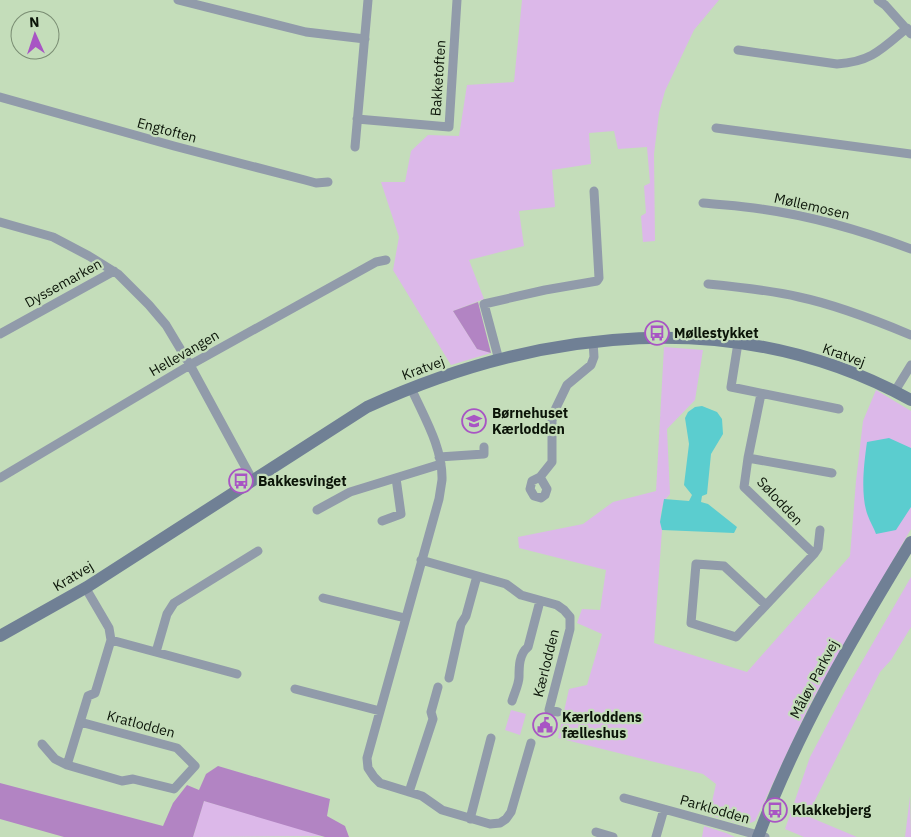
<svg xmlns="http://www.w3.org/2000/svg" width="911" height="837" font-family="'IBM Plex Sans',sans-serif">
<rect width="100%" height="100%" fill="#c4ddba"/>
<path fill="#dcb8e9" d="M522 0H719L694 30 665 91 659 113 654 154 655 241 643 242 641 216 646 213 644 186 650 183 647 147 618 149 614 131 589 133 591 164 552 170 555 207 519 211 524 246 469 260 484 299 453 311 477 349 491 353 451 365 393 270 399 237 381 182H405L411 151 428 135 459 136 467 85 514 82Z
M664 347 703 350 695 400 667 429 670 494C661 502 659 519 662 530L654 643 747 672 850 556 856 481 863 421 876 390 911 411V529L810 704 758 815 755 821 745 825 709 815 716 784 703 774 558 738 569 689 587 685 602 634 577 623 582 609 600 610 606 570 519 548 518 537 583 524 613 502 656 491Z
M911 577V627L891 660 880 672 807 816 857 837H804L785 829 810 757 845 691Z
M511 710 526 714 520 735 505 730Z
M910 796 911 837H905Z
M204 801 325 836 193 837Z
M704 826 726 833 735 837H702Z"/>
<path fill="#b284c3" d="M478 302 491 353 477 349 453 311Z
M218 766 330 799 327 816 345 826 349 837H325L204 801 193 837H64L0 819V783L163 826 173 803 187 785 199 790 206 774Z"/>
<path fill="#5bcdcf" d="M702 406 717 412 722 419 723 434 711 454 707 494 702 496 701 502 708 504 737 527 734 533 662 530 660 522 664 499 689 501 692 495 684 485 689 444 685 418 688 412 695 407Z
M889 438 911 448V507L896 530 876 534C874 528 870 522 868 516 860 496 864 463 867 442Z"/>
<g fill="none" stroke-linecap="round" stroke-linejoin="round">
<path stroke="#919baa" stroke-width="9" d="M178 0 306 32 365 39
M878 0 885 5 911 34
M738 50 837 64C871 62 882 49 907 28
M0 97 174 146 305 180 316 183 328 182
M357 119 449 127 457 0
M716 128 911 154
M355 147 368 0
M703 203C722 205 742 206 761 209 812 216 863 231 911 249
M0 222 53 237 89 256 118 274 149 305 166 325 190 365 253 481
M708 284C739 287 769 290 799 297 837 305 875 320 911 335
M0 334 114 271
M738 343 731 387 839 409
M499 360 484 304 545 290 597 281 599 278 594 191
M411 388C424 417 443 448 442 480 441 486 440 493 439 499L367 758 368 768 374 777 380 783 422 796 442 810 490 824 500 823 506 819 511 812 531 743
M895 391 911 365
M761 394 748 458 744 487 814 554
M439 457 484 454V447
M748 458 832 473
M540 477 547 489 545 495 541 498 534 496 530 489 532 481 540 477 552 462V421L554 412 567 385 591 365 594 357 593 341
M0 478 190 365 376 262 386 260
M317 510 350 492 441 464
M382 521 401 514 396 478
M421 560 506 584 521 595 557 605 564 610 570 617V629L549 710 558 712
M323 598 405 618
M766 605 724 566 696 564 691 623 736 637 814 554 818 548 820 530
M111 640 237 674
M156 652 167 614 174 603 258 551
M449 678 461 624 466 616 477 576
M295 689 380 711
M512 701C514 694 519 684 519 677 519 667 519 654 528 647L540 601
M42 744 55 759 67 765 122 781 133 779 174 789 195 766 177 748 80 722
M67 765 88 696 95 693 96 690 111 640 109 628 85 587
M409 792 433 719 431 712 438 687
M624 798 765 837
M470 819 491 738
M596 832 613 837
M656 837 664 809"/>
<path stroke="#708095" stroke-width="12" d="M0 636 87 587 367 407C540 328 738 305 911 400
M758 837C797 732 853 637 911 542"/>
</g>
<defs>
<g id="bus-ring" transform="scale(1.25)"><circle r="9.5" fill="#c4ddba" stroke="#a855c4" stroke-width="1.5"/><path d="M-5-6H5V4H4V6H2V4H-2V6H-4V4H-5ZM-3.5-4V0h7V-4ZM-3.5 1.2v1.5H-2V1.2ZM2 1.2v1.5H3.5V1.2Z" fill="#a855c4"/></g>
<g id="school-ring" transform="scale(1.25)"><circle r="9.5" fill="#c4ddba" stroke="#a855c4" stroke-width="1.5"/><path d="M0-5L7-2L0 1L-7-2ZM-4 1L0 2.5L4 1V4Q0 6-4 4Z" fill="#a855c4"/></g>
<g id="civic-ring" transform="scale(1.25)"><circle r="9.5" fill="#c4ddba" stroke="#a855c4" stroke-width="1.5"/><path d="M-.6-6.5H3V-4.5H.6V-3L4-1V1h2V6H-6V1h2V-1L-.6-3ZM-1.2 2.5V6h2.4V2.5Z" fill="#a855c4"/></g>
</defs>
<g fill-rule="evenodd">
<use href="#bus-ring" x="657" y="333"/>
<use href="#school-ring" x="474" y="421"/>
<use href="#bus-ring" x="241" y="481"/>
<use href="#civic-ring" x="545" y="725"/>
<use href="#bus-ring" x="775" y="810"/>
</g>
<g text-anchor="middle" dominant-baseline="central" stroke-width="4.5" stroke-linejoin="round" paint-order="stroke">
<g font-size="14" fill="#0b1408" stroke="#c4ddba">
<text transform="translate(438 78) rotate(-86)">Bakketoften</text>
<text transform="translate(167 130) rotate(15)">Engtoften</text>
<text transform="translate(812 206) rotate(13)">Møllemosen</text>
<text transform="translate(63 283) rotate(-29)">Dyssemarken</text>
<text transform="translate(184 353) rotate(-30)">Hellevangen</text>
<text transform="translate(844 355) rotate(20)">Kratvej</text>
<text transform="translate(423 368) rotate(-20)">Kratvej</text>
<text transform="translate(780 501) rotate(47)">Sølodden</text>
<text transform="translate(73 576) rotate(-31)">Kratvej</text>
<text transform="translate(546 663) rotate(-76)">Kærlodden</text>
<text transform="translate(814 679) rotate(-62)">Måløv Parkvej</text>
<text transform="translate(141 724) rotate(15)">Kratlodden</text>
<text transform="translate(715 809) rotate(16)">Parklodden</text>
</g>
<g font-size="14" font-weight="bold" fill="#0b1408" stroke="#c4ddba" text-anchor="start">
<text x="674" y="333">Møllestykket</text>
<text x="492" y="413">Børnehuset<tspan x="492" dy="16">Kærlodden</tspan></text>
<text x="258" y="481">Bakkesvinget</text>
<text x="562" y="717">Kærloddens<tspan x="562" dy="16">fælleshus</tspan></text>
<text x="792" y="810">Klakkebjerg</text>
</g>
</g>
<g transform="translate(35 35) rotate(357)"><circle r="24" fill="#c4ddba" stroke="#7a8d73"/>
<path d="M0-4L9 19L0 12L-9 19Z" fill="#a855c4"/>
<text y="-8" font-size="14" font-weight="bold" text-anchor="middle" fill="#0b1408">N</text>
</g>
</svg>
